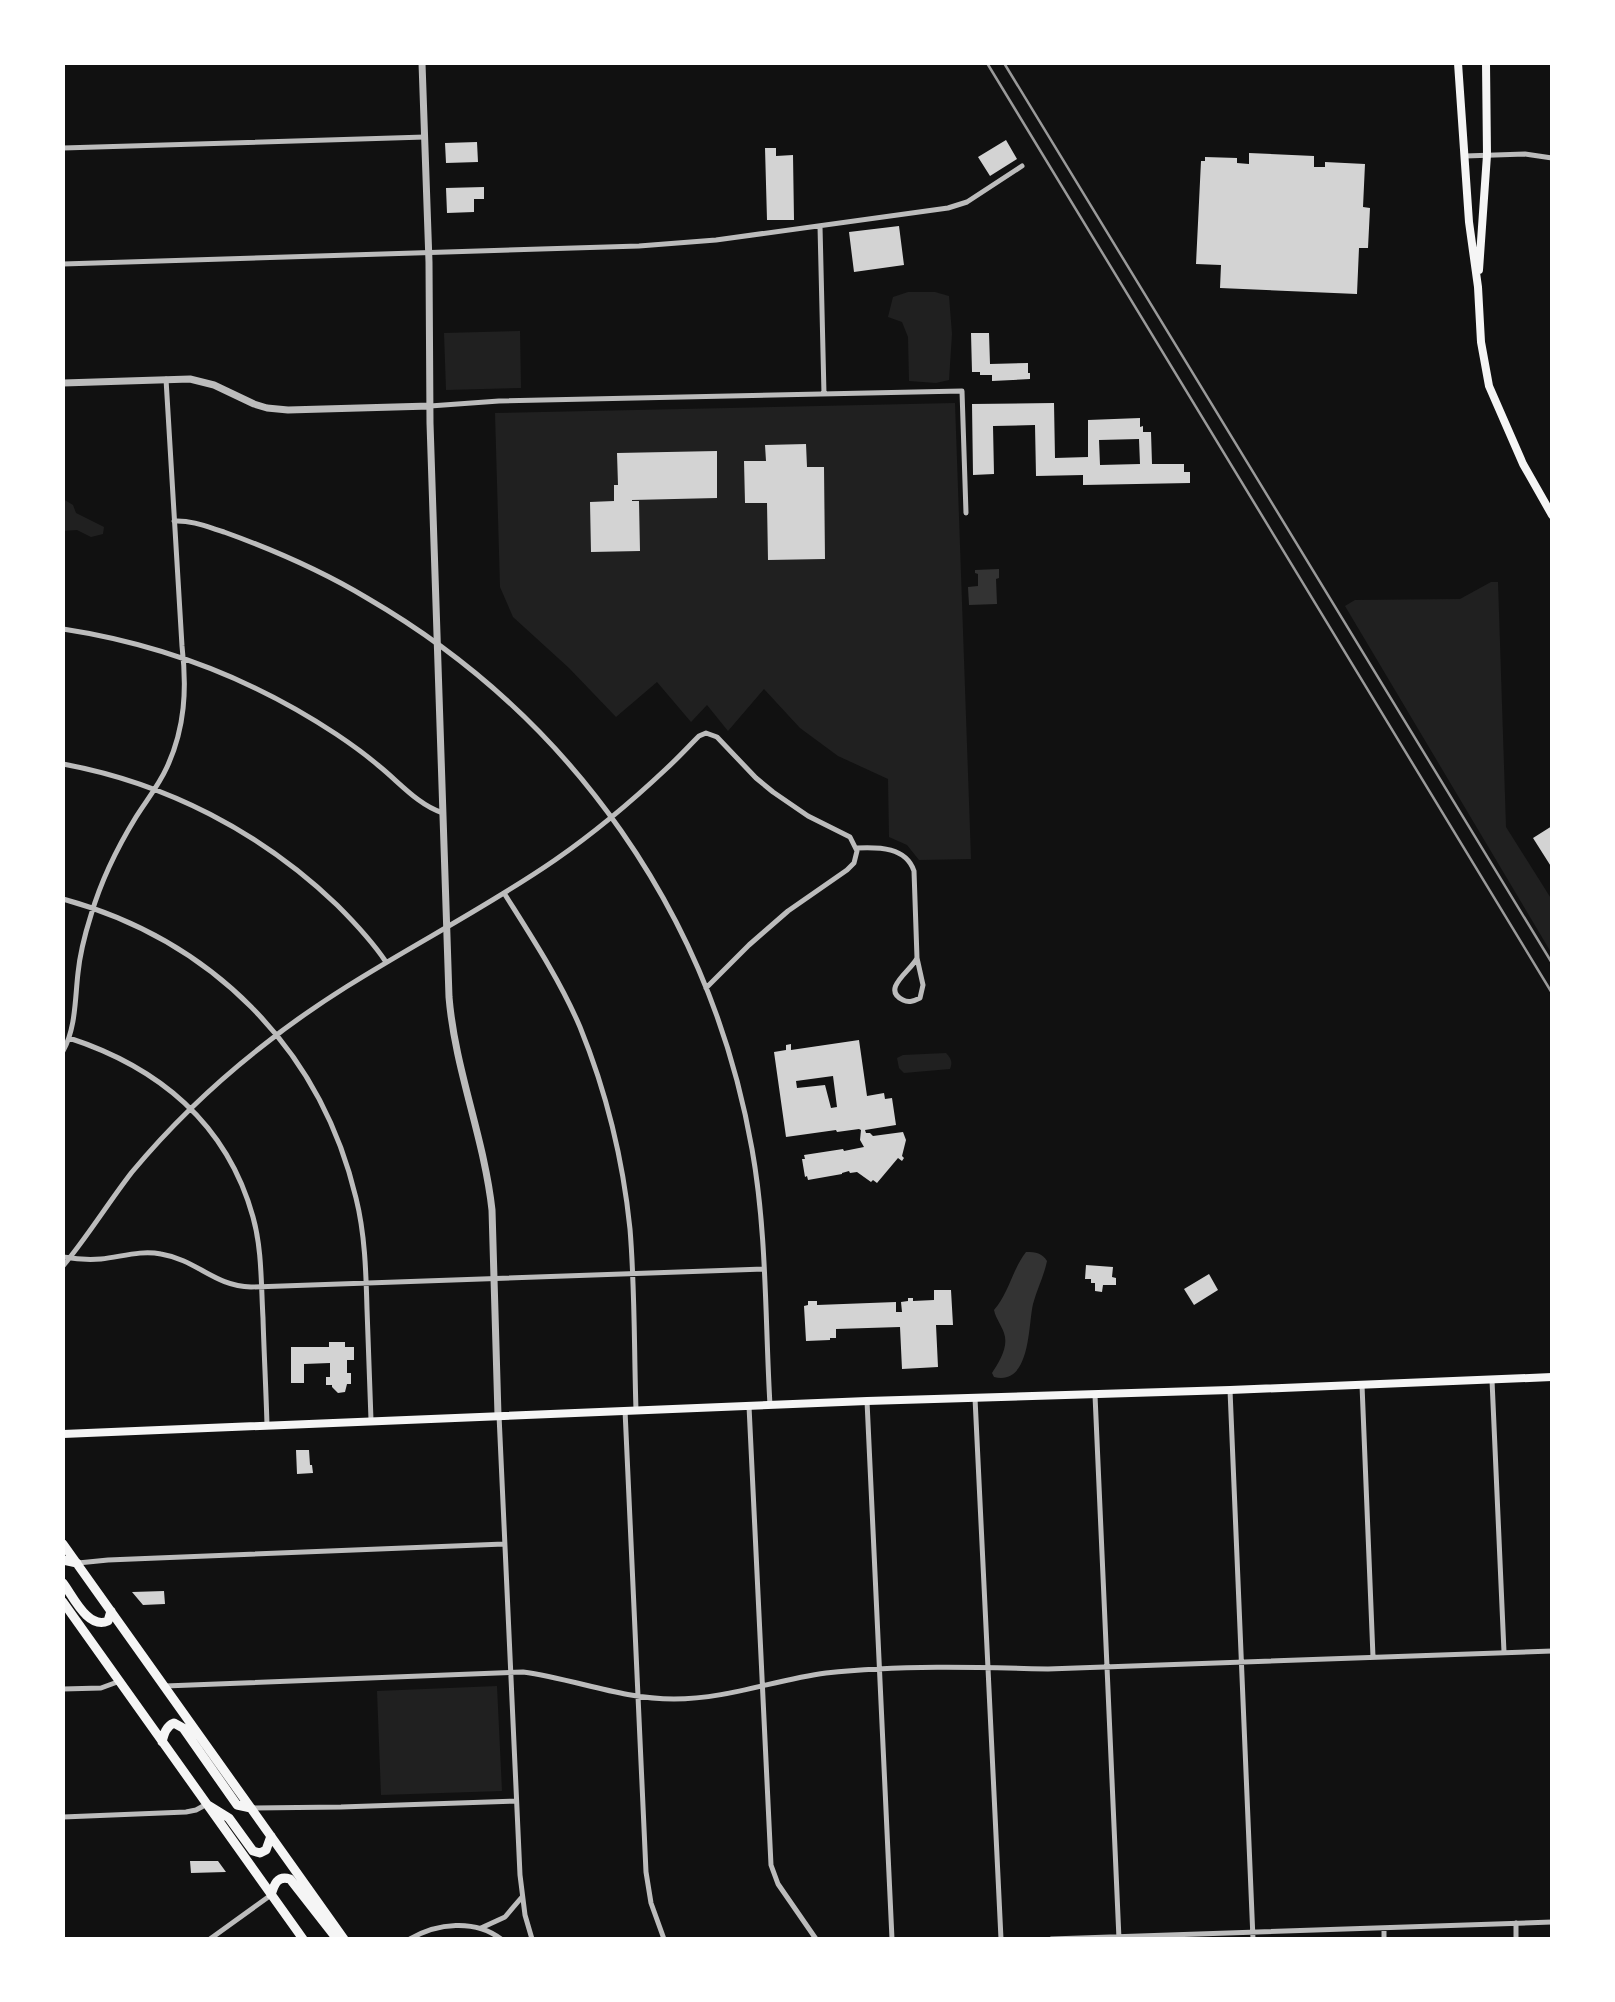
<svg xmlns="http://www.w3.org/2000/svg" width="1615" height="2002" font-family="'IBM Plex Sans',sans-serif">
<rect width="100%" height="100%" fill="#111"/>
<path fill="#202020" d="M908 292H935L949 296 952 334 949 380 936 383 909 381 908 337 902 322 888 317 893 297Z
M520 331 521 388 446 390 444 333Z
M955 403 971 859 919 860 907 845 889 837 888 779 838 756 800 728 764 689 728 731 707 705 691 722 657 682 616 717 569 668 513 617 500 587 495 413Z
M63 499 73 505 76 513 104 527 103 534 91 537 77 530 63 531Z
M1491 582H1498L1506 827 1552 900V954L1345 606 1355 600 1460 599Z
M946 1053C951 1058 953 1062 950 1069L904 1073 899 1068 897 1058 903 1055Z
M497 1686 502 1791 381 1795 377 1691Z"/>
<path fill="#333" d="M999 569V578L996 579 997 604 969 605 968 587 978 586V574L975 573V570Z
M1026 1252C1036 1252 1042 1253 1047 1261 1044 1276 1037 1289 1033 1304 1028 1325 1031 1386 994 1377L992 1373C999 1362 1009 1347 1004 1333 1001 1324 996 1319 994 1310 1009 1293 1012 1270 1026 1252Z"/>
<path fill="#d3d3d3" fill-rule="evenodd" d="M1006 140 1017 159 990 176 978 157Z
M477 142 478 162 446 163 445 143Z
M765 148H776V156L793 155 794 220H767Z
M1249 153 1314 156V167H1325V162L1365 164 1363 207 1370 208 1368 248H1359L1357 294 1220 288 1221 265 1196 264 1201 161H1205V157L1237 158V163L1249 164Z
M484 187V199H474V212L447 213 446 188Z
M899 226 904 265 854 272 849 232Z
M971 333H989L990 364 1028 363V373H1030V379L992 381V375H980V372H972Z
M1054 403 1055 458 1088 457V420L1140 418V427L1143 426V432H1151L1152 464H1184V472H1190V483L1083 485V475L1036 476 1035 425 993 426 994 474 973 475 972 404ZM1139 439 1140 464 1100 465 1099 440Z
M806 444 807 467H824L825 559 768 560 767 503H745L744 461H766L765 445Z
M717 451V498L632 500V501H639L640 551 591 552 590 502 614 501V485H618L617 453Z
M1552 826V868L1533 838Z
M859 1040 867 1096 884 1093 885 1099 892 1098 896 1125 865 1130 866 1133H870L873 1136 903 1132 906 1140 902 1156 904 1158 902 1161 898 1158 877 1183 873 1180 871 1182 857 1172 850 1173 849 1171 842 1173V1174L808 1180 807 1176 805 1177 802 1159H805L804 1155 843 1149 844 1151 864 1147 860 1140 861 1130 859 1129 837 1132 836 1130 786 1137 774 1052 786 1050V1045L791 1044V1050ZM833 1076 837 1107 831 1108 825 1085 797 1088 796 1081Z
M1086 1265 1113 1267 1112 1277 1116 1278V1285H1103L1102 1292 1095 1291V1283H1091V1279H1085Z
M1209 1274 1218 1290 1194 1305 1184 1289Z
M934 1290H951L953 1325H936L938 1367 902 1369 900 1327 836 1329V1338H830V1340L806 1341 804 1306 808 1305V1301H817V1305L896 1302V1312H902L901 1302 908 1301V1298H913V1301L934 1300Z
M329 1342H345V1347H354V1360H347V1373H351V1384H347L345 1392 338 1393 332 1387V1385H326V1377H330V1363L304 1364V1383H291V1347H329Z
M296 1450H309L310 1465H312L313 1473 297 1474Z
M164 1591 165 1604 143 1605 132 1592Z
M190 1861H218L226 1872 191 1873Z"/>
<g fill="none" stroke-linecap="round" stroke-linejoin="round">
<path stroke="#bcbcbc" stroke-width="5" d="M63 148 425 137
M1465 156 1525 154 1552 158
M820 226 824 394
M63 264 639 246 716 240 948 208 967 202 1022 166
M430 406 499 401 962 391 966 513
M174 521C191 520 208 527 224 532 274 550 322 571 367 598 572 717 711 916 752 1149 767 1233 765 1320 770 1405
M63 629C161 644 253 679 336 734 351 744 365 754 379 766 399 782 418 805 443 813
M63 764C166 783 261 832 337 905 355 923 372 941 386 962
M857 848C879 847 906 847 914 871L917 958C912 970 880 989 903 1000 909 1003 914 1001 920 998L923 985 917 958
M504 893C531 936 560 980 580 1027 606 1091 623 1160 630 1229 635 1289 634 1350 636 1410
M63 899C211 940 320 1047 356 1198 365 1234 366 1272 367 1309 368 1346 370 1383 371 1420
M69 1038C158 1067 227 1123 253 1217 262 1249 261 1284 263 1318 264 1353 266 1389 267 1425
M63 1051C76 1028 75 998 78 973 80 953 85 934 91 915 101 881 117 848 136 817 146 801 159 785 167 767 185 728 187 689 182 646L166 379
M63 1257C75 1259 89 1260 101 1259 121 1257 140 1250 161 1254 197 1260 214 1286 251 1287L764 1269
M63 1266C88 1236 108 1203 132 1172 172 1124 216 1082 265 1044 355 972 461 925 555 860 594 833 631 802 666 769 677 759 688 747 699 736L706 733 717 737 756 778 773 792 808 816 850 837 857 851 854 863 847 870 788 911 749 945 706 988
M1492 1380 1504 1652
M1362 1385 1373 1657
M1230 1390 1253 1939
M1095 1395 1119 1939
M975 1398 1001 1939
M867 1401 892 1939
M749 1406 771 1865 778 1884 816 1939
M625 1410 646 1872 651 1903 664 1939
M499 1415 520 1875 525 1915 532 1939
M78 1563 108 1560 504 1544
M165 1686 523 1672C575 1679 621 1699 674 1699 727 1699 774 1680 826 1673 898 1665 976 1667 1048 1669L1552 1651
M63 1689 101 1688 120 1681
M251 1808 341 1807 516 1801
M63 1817 186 1812 196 1810 207 1804
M1516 1923V1939
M481 1928 505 1917 522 1897
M1384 1928V1939
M210 1939 271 1895
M410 1939C437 1923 475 1919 501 1939
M1051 1939 1552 1922"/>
<path stroke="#bcbcbc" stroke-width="7" d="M422 63 429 262 430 423 449 997C455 1070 484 1137 492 1210L498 1415
M63 383 190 379 214 385 254 404 267 408 288 410 430 406"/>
<path stroke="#f5f5f5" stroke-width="8" d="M1458 63 1469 222 1478 287 1481 342 1489 386 1523 464 1552 515
M1479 270 1487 155 1486 63
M63 1434 867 1401 1230 1390 1552 1377"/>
<path stroke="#f5f5f5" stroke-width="9" d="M63 1544 344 1939
M63 1560 77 1563
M63 1583C73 1596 88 1630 108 1621L111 1611
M63 1602 303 1939
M162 1742C164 1734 166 1726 174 1723L183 1728 237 1805 251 1808
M208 1805 229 1818 253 1851 260 1853 266 1850 271 1836
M271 1895C274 1885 277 1875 290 1879L333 1934 343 1939"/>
<path stroke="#9a9a9a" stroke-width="2.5" d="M987 63 1552 993
M1004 63 1552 963"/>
</g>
<rect width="1615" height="2002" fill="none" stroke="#ffffff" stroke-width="130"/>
</svg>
